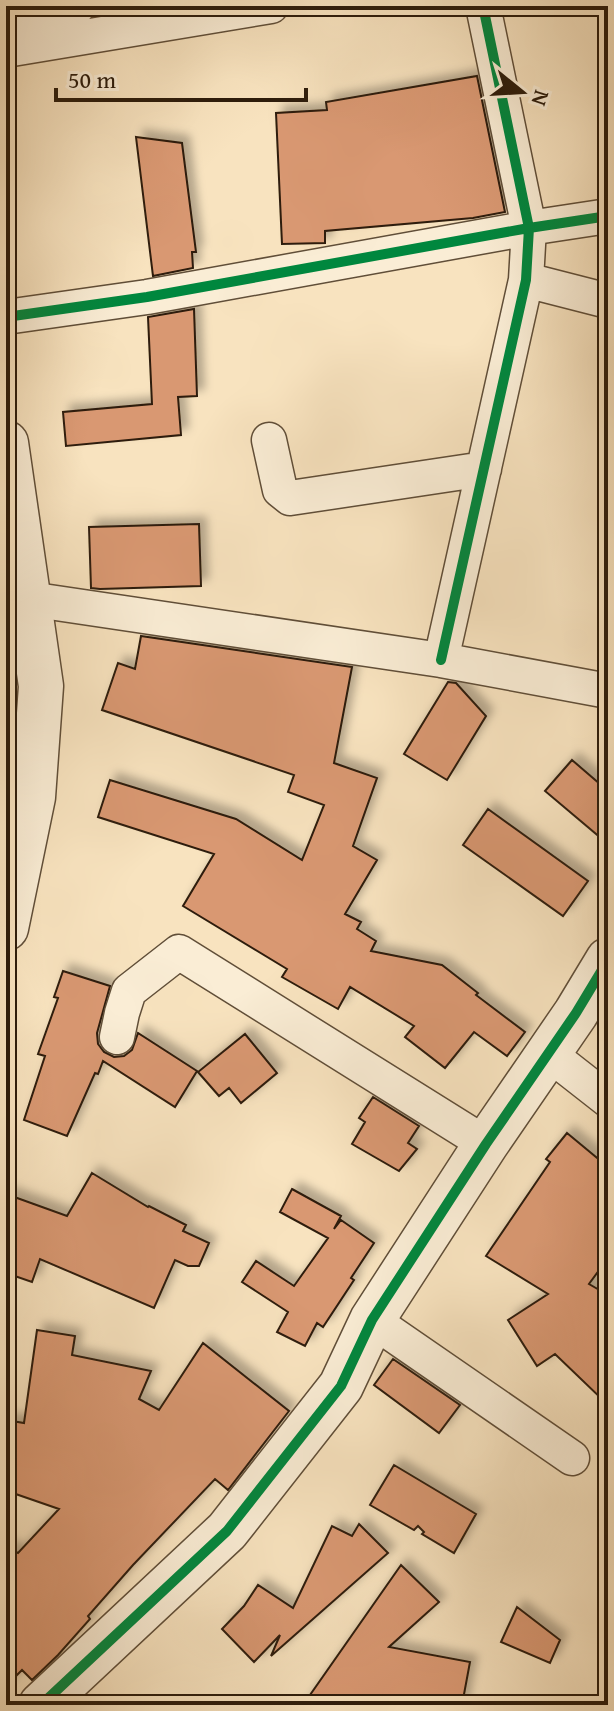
<svg xmlns="http://www.w3.org/2000/svg" width="614" height="1711" font-family="'Gentium Book Plus',serif">
<defs>
<filter id="shadow"><feDropShadow dx="7" dy="-7" stdDeviation="4" flood-color="#0004"/></filter>
</defs>
<rect width="100%" height="100%" fill="#f8e3bf"/>
<filter id="stains"><feTurbulence type="fractalNoise" baseFrequency=".0025" numOctaves="4"/><feColorMatrix values="0 0 0 0 .2 0 0 0 0 .09 0 0 0 0 .02 0 0 0 .5 -.17"/></filter>
<radialGradient id="worn" r=".72"><stop offset=".6" stop-color="#630" stop-opacity="0"/><stop offset="1" stop-color="#630" stop-opacity=".3"/></radialGradient>
<path fill="#d99872" stroke="#2d1c0b" stroke-width="2" filter="url(#shadow)" d="M477 76 505 212 473 218 325 231V243L282 244 276 113 327 110 326 102Z
M136 137 182 143 196 252H192L193 268 153 276Z
M194 309 197 396 178 397 181 435 66 446 63 412 152 404 148 317Z
M199 524 201 586 100 589 91 588 89 527Z
M141 636 352 667 334 763 377 778 353 846 377 860 345 914 361 922 357 929 376 941 371 951 442 965 478 993 476 995 525 1032 507 1056 474 1032 445 1068 405 1037 414 1026 350 987 338 1009 282 977 287 969 183 906 214 854 98 817 110 780 236 819 302 860 324 805 288 792 294 775 102 710 118 663 135 669Z
M448 682 456 683 486 716 447 780 404 754Z
M572 760 608 791V844L545 791Z
M488 809 588 881 563 916 463 845Z
M63 971 110 986 97 1033 98 1044 104 1052 114 1057 124 1056 132 1050 138 1033 197 1071 175 1107 103 1061 98 1074 95 1073 67 1136 24 1120 45 1056 38 1054 58 998 54 997Z
M245 1034 277 1073 241 1103 229 1088 219 1096 198 1072Z
M373 1097 419 1126 408 1143 417 1149 399 1171 352 1144 365 1122 359 1118Z
M567 1133 608 1167V1258L589 1284 608 1295V1405L555 1354 537 1366 508 1320 548 1294 486 1256 550 1162 546 1159Z
M92 1173 148 1207 149 1206 186 1225 183 1231 209 1243 199 1266H188L175 1260 154 1308 40 1259 32 1282 6 1273V1194L67 1216Z
M292 1189 341 1216 334 1229 341 1220 374 1243 351 1278 354 1280 323 1327 317 1323 305 1346 277 1332 288 1312 242 1282 256 1261 294 1286 328 1238 280 1212Z
M37 1330 75 1336 72 1355 151 1371 139 1399 159 1410 203 1343 289 1411 228 1490 215 1479 133 1565 88 1616 90 1619 58 1655 32 1680 22 1670 6 1686V1546L18 1553 59 1509 7 1491 11 1466H6V1420L24 1423Z
M393 1359 460 1405 439 1433 374 1385Z
M394 1465 476 1514 454 1553 422 1534 424 1532 418 1526 414 1530 370 1505Z
M359 1524 388 1553 271 1656 280 1635 254 1662 222 1629 244 1606 258 1585 293 1608 332 1526 352 1536Z
M401 1565 439 1602 389 1647 470 1662 462 1705H303Z
M517 1607 560 1640 550 1663 501 1642Z"/>
<g fill="none" stroke-linecap="round" stroke-linejoin="round">
<g stroke="#604e38" stroke-width="37">
<path id="minor" d="M6 18 78 6
M6 50 271 6
M526 280 608 301
M6 317 147 297 529 228 608 216
M269 440 280 490 290 498 484 469
M29 599 441 660 608 691
M441 660 526 280 529 228 483 6
M117 1037 122 1013 129 991 179 952 486 1144
M548 1053 608 1100
M372 1320 572 1458"/>
</g>
<g stroke="#604e38" stroke-width="47">
<path id="tertiary" d="M6 443 41 686 33 797 6 928
M41 1705 227 1531 341 1386 372 1320 486 1144 576 1013 608 960"/>
</g>
<use href="#minor" stroke="#faedd5" stroke-width="34"/>
<use href="#tertiary" stroke="#faedd5" stroke-width="44"/>
<g stroke="#faedd5" stroke-width="15">
<path id="cycleway" d="M6 317 147 297 529 228 608 216
M441 660 526 280 529 228 483 6
M41 1705 227 1531 341 1386 372 1320 486 1144 576 1013 608 960"/>
</g>
<use href="#cycleway" stroke="#00873e" stroke-width="10"/>
</g>
<rect width="614" height="1711" fill="none" stroke="#f8e3bf" stroke-width="32"/>
<rect x="8" y="8" width="598" height="1695" fill="none" stroke="#2d1c0b" stroke-width="4"/>
<rect x="16" y="16" width="582" height="1679" fill="none" stroke="#2d1c0b" stroke-width="2"/>
<g transform="translate(522 92) rotate(108)" stroke="#faedd5" stroke-width="6" paint-order="stroke">
<path d="M0-6L14 30L0 20L-14 30Z" fill="#2d1c0b"/>
<text y="-12" font-size="22" font-weight="bold" text-anchor="middle" fill="#2d1c0b">N</text>
</g>
<path d="M56 88v12h250v-12" fill="none" stroke="#2d1c0b" stroke-width="4"/>
<text x="68" y="88" font-size="24" fill="#2d1c0b" stroke="#faedd5" stroke-width="6" paint-order="stroke">50 m</text>
<rect width="100%" height="100%" filter="url(#stains)"/>
<rect width="100%" height="100%" fill="url(#worn)"/>
</svg>
